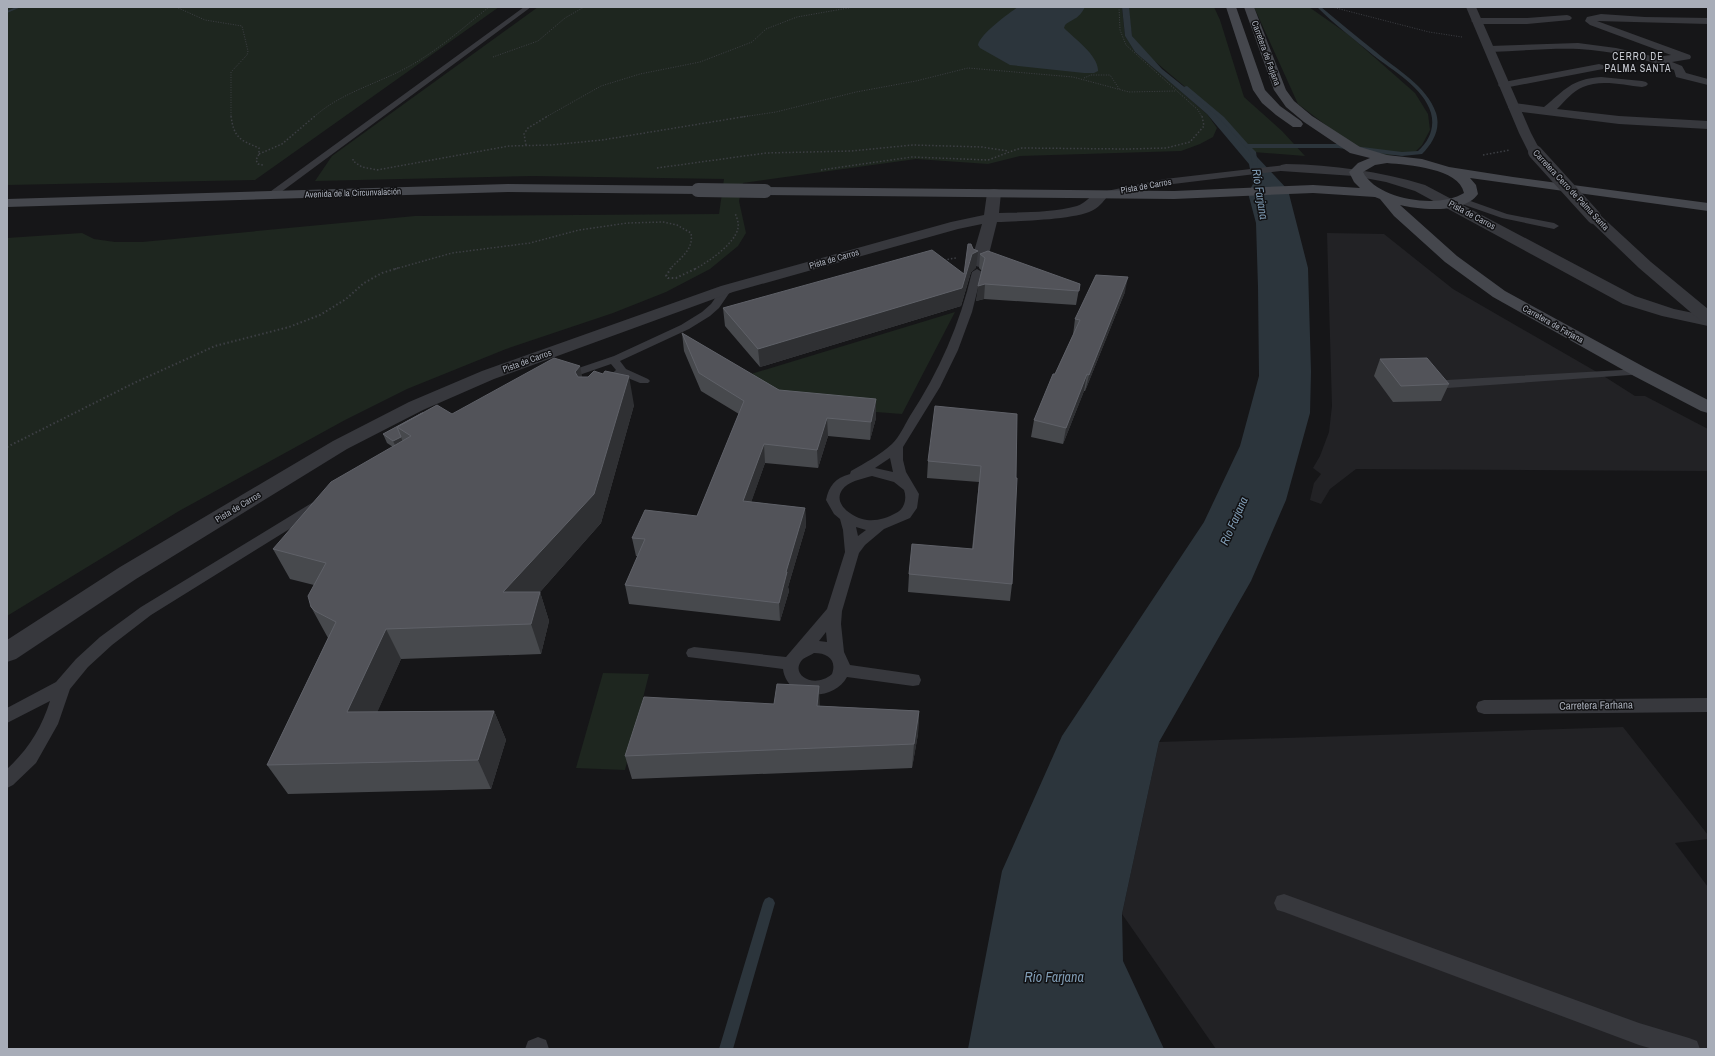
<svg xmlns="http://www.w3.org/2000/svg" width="1715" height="1056" font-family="'Archivo Narrow',sans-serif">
<rect width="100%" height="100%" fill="#161618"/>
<path fill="#222225" d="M1327 233 1384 234 1453 289 1602 375 1635 396H1645L1708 429V471L1356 469 1330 489 1321 504 1310 500 1314 483 1321 474 1313 468 1320 456 1329 432 1332 406Z
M1623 727 1708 835V839L1675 843 1708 887V1049H1216L1122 914 1159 742Z"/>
<path fill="#1e261f" d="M7 7H499L255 180 7 185Z
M538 7H1122L1125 36 1135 52 1207 114 1217 128 1213 137 1200 144 1181 151 1020 156 988 164 916 159 743 183 739 201 746 233 738 246 710 269 666 292 613 313 506 349 407 389 345 420 179 511 7 616V238L82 233 94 239 115 242H142L415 216 719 214 724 179 533 176 315 181 332 156Z
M1128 7H1214L1220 20 1244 97 1282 131 1305 156 1253 152 1222 118 1145 53 1132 36Z
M1254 7H1309L1349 35 1415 93 1428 114 1430 130 1422 145 1412 155H1386L1356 148 1298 104Z
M955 312 902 414 785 405 738 378Z
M603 673 649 674 625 770 576 768Z"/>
<path fill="#2c353c" d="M1018 7H1085C1078 20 1075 17 1065 25L1064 28C1074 38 1099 56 1098 71L1094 73H1084L1010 65 980 48 978 45C980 34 1009 13 1018 7Z
M1122 7H1129L1132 36 1162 69 1214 111 1288 190 1308 268 1311 372 1310 413 1286 500 1251 581 1159 742 1122 914 1123 961 1164 1049H968L1002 871 1062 736 1204 522 1240 446 1259 376 1258 287 1256 223 1248 193 1253 184 1249 164 1207 114 1135 52 1125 36Z"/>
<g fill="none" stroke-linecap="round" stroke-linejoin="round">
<path fill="#2c353c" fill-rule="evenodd" d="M16 7H21L7 13V11Z
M1317 7H1321C1339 22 1357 37 1376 52 1396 69 1427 86 1436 113 1441 129 1433 143 1422 154L1402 156 1338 148H1252L1256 152 1258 165 1253 166 1250 152 1220 119 1183 87 1187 86 1224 117 1248 144H1338L1402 152 1418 151C1429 141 1435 128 1431 113 1423 87 1393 71 1373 55 1354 39 1334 24 1317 7Z
M769 897 773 899 775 903 733 1049H719L763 903 765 899Z"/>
<path stroke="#3d3f44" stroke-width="1" stroke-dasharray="1 1.5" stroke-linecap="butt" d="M176 7 205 20 242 26 248 51 247 55 231 72V117
M1119 7 1120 30 1126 45 1198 110 1202 117
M1332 7 1429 32 1462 37
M493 57 538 41 565 18 584 7
M1084 78 1091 75H1110L1120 90
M314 117C340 93 377 84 408 67 437 51 463 28 489 7
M546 117 601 86 640 74 700 62 752 42 766 29 797 17 854 7
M742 117 776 112 856 92 916 81 968 68 1073 77 1129 92 1175 91"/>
<path stroke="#3d3f44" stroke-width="1.5" stroke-dasharray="1.5 2" stroke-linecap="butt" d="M231 116C234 138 240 140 259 148V154L256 160 258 164 263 165
M526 145 524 134 528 128 548 116
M259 154 282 144 315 116
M1483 155 1510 150
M353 159V161L362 167 378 170
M657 168 766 153 851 151 913 145 982 147 1008 151
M377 170 509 146 551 145 602 140 748 116
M821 170 912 157 988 160C1000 156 1010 151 1022 148L1127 149 1166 148 1190 142 1204 126 1202 116
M944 260 956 258
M395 269 452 253 530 243 579 230 627 223 663 222 677 225 691 233C694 250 680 258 670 269
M695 269C708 262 735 244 738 228 739 223 737 218 735 213"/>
<path stroke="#3d3f44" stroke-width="2" stroke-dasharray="1.5 2.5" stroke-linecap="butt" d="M671 268 666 276 668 278H676L697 268
M7 447 134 383 215 346 289 327 320 315 346 299 364 283 382 273 398 268"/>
<path fill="#37383d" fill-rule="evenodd" d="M524 7H531L273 198H267L266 196 267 194Z
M1286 165 1290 168 1289 170 1165 185 1102 198 1098 195 1102 192 1165 179Z
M1462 198 1507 214 1554 223 1559 226 1554 229 1502 218 1459 203 1457 201 1459 199Z
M977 269 982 272 972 312 958 350 940 387 903 447V460L906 472 919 494 917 508 910 518 884 529 865 545 859 553 842 611 841 624 844 652 850 665 913 674 919 675 921 680 919 685 913 686 847 677C834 702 787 701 783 669L688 657 686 653 688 649 694 647 786 657 827 609 845 552 843 530 840 519 834 514 826 500C829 486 835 478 850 474L851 471C865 463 880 455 892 444 900 436 904 426 910 416 939 372 960 324 972 272ZM890 458 893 472 875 468ZM872 476 894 482 904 490C907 498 905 509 896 513 887 518 878 521 867 520 855 519 832 505 842 490 848 481 862 479 872 476ZM856 527 866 530 858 536ZM826 632 827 642 819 641ZM814 653C828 653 837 660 832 674 814 690 788 674 803 659 806 657 811 655 814 653Z
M727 286 732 289 719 308 710 316 689 329 620 361 626 369 648 379 650 381 648 383H640L623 376 609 390H601L599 387 601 384 616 370 611 364 562 381 558 379 556 377 558 375 614 356 681 325 702 312 711 304 723 287Z
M1640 369 1644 370 1646 372 1644 374 1447 388 1443 387 1441 384 1443 381 1447 380Z
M320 499 325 501 327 504 325 507 151 615 112 645 88 667 70 689 58 724 36 763 13 785 7 788V769C28 750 42 727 50 701L7 723V708L56 682 76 659 100 637 141 607 315 501Z
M1708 698V712L1484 714 1478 712 1476 707 1478 702 1484 700Z
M1284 894 1639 1023 1689 1038 1697 1041 1700 1049H1653L1639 1045 1284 912 1277 910 1274 903 1277 896Z
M538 1037 546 1040 549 1049H525L528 1041Z"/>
<path fill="#37383d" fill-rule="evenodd" d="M1601 14 1645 17 1708 18V24L1597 21 1690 55 1691 57 1690 59 1672 62 1682 66 1686 73 1708 79V85L1676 77 1674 70C1644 58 1611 51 1579 49 1550 48 1519 51 1490 52L1485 49 1490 46 1578 43 1616 48 1656 57 1671 55 1590 25 1585 21 1587 17Z
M1567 15 1570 16 1572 18 1570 20 1527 24H1476L1471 21 1476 18H1527Z
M1599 64 1603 65 1604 67 1603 69 1504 88 1500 87 1498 85 1500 83 1504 82Z
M1601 77 1642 81 1646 82 1648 84 1646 86 1642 87C1624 85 1600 79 1583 87 1573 91 1565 101 1557 109L1619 116 1708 121V129L1619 124 1514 111 1510 110 1508 107 1510 104 1514 103 1544 107C1565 90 1571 79 1601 77Z
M1286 164C1334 165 1379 171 1425 185L1635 296 1674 309 1708 316V326L1662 316 1623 304 1415 191 1386 182 1354 176 1281 171 1279 168 1281 165Z
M994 189 999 190 1001 193 999 213C1024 212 1052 213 1077 206 1088 203 1093 189 1106 192L1108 195C1105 200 1100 206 1095 209 1079 220 1019 221 997 222L987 262 985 265 979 267 973 265 971 262 982 224 958 229 733 292 494 379 423 410 347 449 136 579 16 659 7 662V640L120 567 333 441 409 402 482 371 721 286 951 222 984 215 987 193 989 190Z"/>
<path fill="#37383d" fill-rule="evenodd" d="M1466 7H1476L1531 133 1541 152 1540 155H1530L1519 133Z
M1594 213 1599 214 1651 262 1708 309V323L1702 322 1639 268 1589 220 1587 217 1589 214Z"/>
<path fill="#45474d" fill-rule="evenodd" d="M1226 7H1236L1265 90 1280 106 1301 121 1303 124 1301 127H1293L1276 115 1262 103 1253 90Z
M1244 7H1254L1286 90 1294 101 1312 116 1360 147 1387 155 1422 159 1449 167 1513 177 1708 203V211L1470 178 1476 185 1478 194C1464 214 1420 210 1400 205L1457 256 1505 291 1646 368 1708 400V413L1701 411 1634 376 1493 297 1445 262 1394 216 1380 199 1375 197 1313 193 1174 199 765 195 760 194 758 191 760 188 765 187 1174 191 1313 185 1360 188 1354 182 1349 172 1358 163 1370 158 1350 153 1304 122 1286 107 1274 90ZM1387 163C1408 165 1459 168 1464 193 1439 209 1377 200 1363 172L1375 165Z
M508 184 698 186 703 187 705 190 703 193 698 194 508 192 7 207V199Z"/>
<path stroke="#37383d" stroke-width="14" d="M1535 152 1594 217"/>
<path stroke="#45474d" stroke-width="14" d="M698 190 765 191"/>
</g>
<path fill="#47494d" d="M980 254 1080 284 1076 305 984 299 976 301 982 271 979 268Z
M976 268 971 272 961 306 760 367 725 326 723 308 964 274Z
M1125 292 1085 391H1084L1063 444 1031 437 1034 420 1073 335 1075 319Z
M682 333 779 390 876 418 870 440 828 436 818 468 765 463 751 502 805 508 806 526 788 587 789 591 780 621 629 604 625 585 638 556H636L632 538 697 516 739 414 701 391 684 351Z
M1380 359 1449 384 1441 401 1393 402 1374 376Z
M582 377 634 405 601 523 540 592 549 621 541 654 401 659 377 712 494 711 506 740 491 789 288 794 267 765 328 638 311 607 314 585 290 579 273 549 393 447 387 443 383 434 422 413 452 414Z
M1017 414 1012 584 1010 601 908 592 909 574 972 549 979 482 927 478 928 461Z
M820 706 919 711 918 734 912 768 632 779 625 756Z"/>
<path fill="#2f3033" d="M978 251 976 268 971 272 961 306 760 367 758 349 962 288 972 254Z
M1128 277 1125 292 1085 391 1089 375Z
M985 284 984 299 976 301 978 286Z
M580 366 586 395 575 372Z
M1087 374 1084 391 1063 444 1066 428Z
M629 376 634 405 601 523 540 592 549 621 541 654 531 624 503 592Z
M876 399V418L870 440 871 422Z
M827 418 828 436 818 468 817 450Z
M401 437 404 445 397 449 393 441Z
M764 444 765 463 745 520 743 501Z
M805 508 806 526 788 587 789 591 780 621 779 603 786 572Z
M386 629 401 659 364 742 347 712Z
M819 686 820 710 817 706Z
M494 711 506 740 491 789 478 760Z
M919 711 918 734 912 768 914 744Z"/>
<path fill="#525359" stroke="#5f6168" d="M968 244H971L973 249 978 251 972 254 962 288 758 349 723 308 932 250 964 274Z
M988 251 1080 284 1079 291 985 284 978 286 985 258 980 254Z
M1096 275 1128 277 1089 375 1087 374 1066 428 1034 420 1053 374H1055L1080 320 1075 319Z
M682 333 779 390 876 399 871 422 827 418 817 450 764 444 743 501 805 508 786 572H787L779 603 625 585 645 539 632 538 645 510 697 516 744 401 699 373Z
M554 358 580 366 575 372 578 377H588L594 371 603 374 605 371 629 376 594 494 503 592H540L531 624 386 629 347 712 494 711 478 760 267 765 336 622 315 611 311 607 308 596 326 563 273 549 331 482 411 436 397 427 437 405 452 414Z
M1427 358 1449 384 1401 386 1380 359Z
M935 406 1017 414 1016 478H1017L1012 584 909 574 912 544 973 549 981 466 928 461Z
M422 413H423L397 427 401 437 393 441 383 434Z
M777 684 819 686 817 706 919 711 914 744 625 756 644 697 774 704Z"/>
<g text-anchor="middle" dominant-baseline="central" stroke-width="3" stroke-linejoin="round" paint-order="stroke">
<g font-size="9" fill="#a8adb8" stroke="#111113">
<text transform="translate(1266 53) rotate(70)">Carretera de Farjana</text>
<text transform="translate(1146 186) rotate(-10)">Pista de Carros</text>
<text transform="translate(1571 190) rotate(47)">Carretera Cerro de Palma Santa</text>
<text transform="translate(353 193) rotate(-2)">Avenida de la Circunvalación</text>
<text transform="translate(1472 215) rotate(28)">Pista de Carros</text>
<text transform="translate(834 259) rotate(-16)">Pista de Carros</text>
<text transform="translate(1553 324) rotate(29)">Carretera de Farjana</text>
<text transform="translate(527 361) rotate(-20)">Pista de Carros</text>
<text transform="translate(238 507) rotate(-31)">Pista de Carros</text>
</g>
<g font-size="10" letter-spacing="1" fill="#c9ccd4" stroke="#111113">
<text x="1638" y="56">CERRO DE<tspan x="1638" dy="12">PALMA SANTA</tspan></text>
</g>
<g font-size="11" fill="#a8adb8" stroke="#111113">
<text transform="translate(1596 705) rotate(-1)">Carretera Farhana</text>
</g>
<g font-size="12" font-style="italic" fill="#7f9bb3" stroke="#111113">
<text transform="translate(1260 194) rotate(81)">Río Farjana</text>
<text transform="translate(1234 521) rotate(-66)">Río Farjana</text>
</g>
<g font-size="14" font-style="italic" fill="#7f9bb3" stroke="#111113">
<text x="1054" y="977">Río Farjana</text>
</g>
</g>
<rect width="1715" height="1056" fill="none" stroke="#a8adb8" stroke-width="16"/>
</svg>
